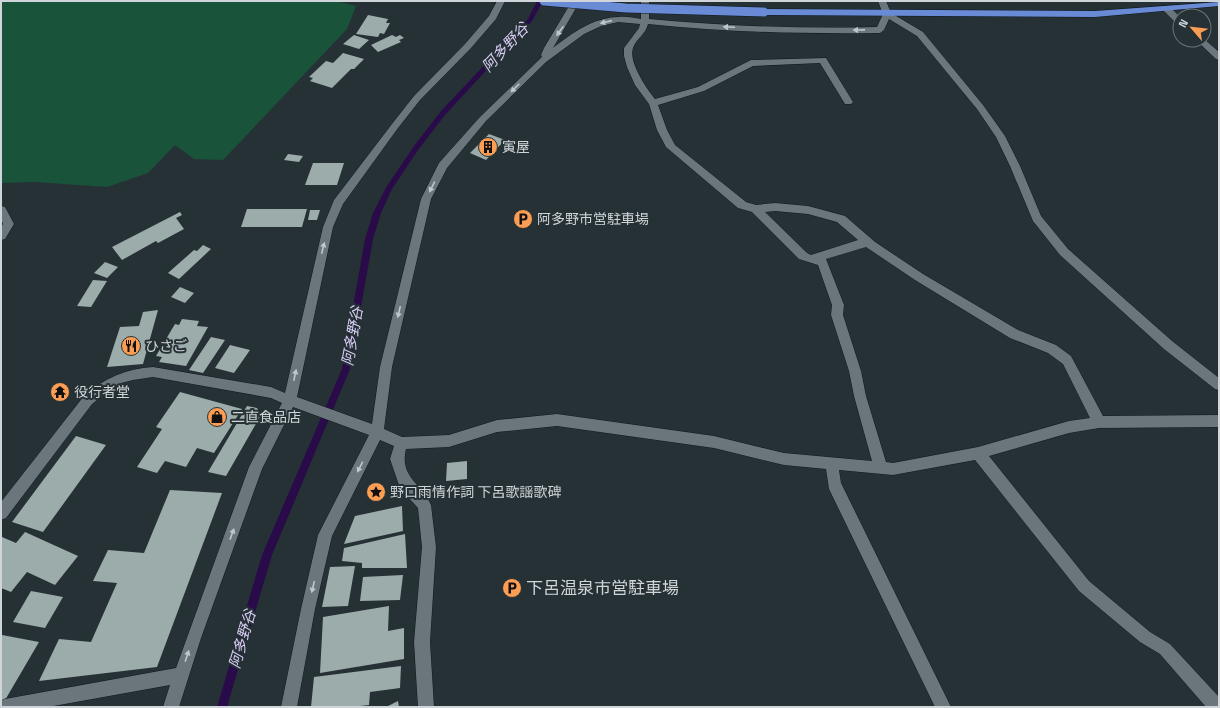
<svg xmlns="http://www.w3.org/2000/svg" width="1220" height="708" font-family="'Space Grotesk','Noto Sans JP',sans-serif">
<rect width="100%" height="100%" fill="#263136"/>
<path fill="#195339" d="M1 1H337L356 6 347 29 223 160 194 159 175 145 148 173 107 187 34 182 1 183Z"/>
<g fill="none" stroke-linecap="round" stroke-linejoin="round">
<path fill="#290b4a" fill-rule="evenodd" d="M537 1H543L532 21 445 115 418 150 392 189 381 213 373 239 350 369 272 555 227 707H217L262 555 342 369 365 239 373 213 387 186 414 146 441 111 528 19Z"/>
</g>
<path fill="#9cacab" d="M368 15 388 19 386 23H390L384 34 380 33 378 37 356 34Z
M354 35 369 40 359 49 343 44Z
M392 35 396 37 400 35 404 38 399 40 401 42 378 52 371 45Z
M343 53 364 59 354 69H351L332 88 310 81 313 78 309 77 326 61 333 63Z
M489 134 505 140 486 160 470 153Z
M288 154 303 156 299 162 284 160Z
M313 163H344L337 185H305Z
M247 209H307L302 227H241Z
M310 210H320L317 220H308Z
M180 212 182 215 176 218 184 229 158 243 156 241 122 260 112 247Z
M203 245 211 249 179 279 168 273 194 250 197 251Z
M105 262 118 267 107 278 94 273Z
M93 280 107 281 91 307 77 306Z
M180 287 194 293 185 303 171 297Z
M158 310 143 364 107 367 120 327 139 326 143 312Z
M182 319 199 321 197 326 208 327 186 366 159 362 162 357 156 356 175 324 179 325Z
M211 337 225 340 203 373 189 370Z
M230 345 250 350 234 373 215 368Z
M58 387H68L63 397 53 396Z
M180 392 242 409 214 453 197 448 186 467 165 461 157 473 137 467 162 429 156 427Z
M247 406 257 408 261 415 226 476 208 472Z
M76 436 106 445 43 532 12 522Z
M467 461V479L446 481 447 463Z
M170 490 222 493 157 667 39 681 59 639 91 642 117 583 93 581 108 550 144 553Z
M402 506 403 531 344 544 355 516Z
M25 532 78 556 55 585 27 572 11 592 1 588V538L2 537 16 543Z
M405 534 407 568H362V563L342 561 344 548Z
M355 566 348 606 322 607 330 567Z
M403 575 400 600 360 601 363 577Z
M31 591 63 597 45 628 13 622Z
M389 606 388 631 404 628V659L320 673 323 617Z
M2 635 39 642 1 707V637Z
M401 666 400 688 370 692 369 705 352 707H311L314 677Z
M398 701 399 707H386Z"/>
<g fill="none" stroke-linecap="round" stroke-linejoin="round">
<g stroke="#0e181d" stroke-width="1">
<path id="minor" d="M497 1H505L496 19 471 48 420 100 398 128 343 204 333 227 297 397 372 424 380 367 421 199 439 163 480 117 542 57 541 55 544 48 572 1H580L553 48C571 34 594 17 619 17 626 16 634 18 641 19V1H649V19C725 26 801 29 877 27L883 14 878 1H886L891 13 923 32 983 105 1005 136 1020 166 1041 216 1068 249 1172 341 1219 378V390L1215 389 1164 349 1060 255 1033 221 1010 166 996 137 977 109 917 36 889 19 884 30 880 33C803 34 725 32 648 24 646 34 636 39 633 48 628 62 647 89 655 99L698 87 751 60 826 58 853 102 851 104H845L820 63 753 66 704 91 658 105 667 130 675 145 746 202 756 205 775 203 808 206 845 216 875 242 923 274 1018 330 1056 345 1071 356 1103 416 1219 415V427L1099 428 1069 433 989 456 1089 581 1150 632 1170 644 1219 697V707H1206L1160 654 1140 642 1079 591 975 460 893 475 839 470 841 483 951 707H935L829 489 826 469 784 465 714 448 557 426 497 432 449 447 406 449C399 478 422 483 431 505L436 547 430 642 434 707H418L414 642 422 547 418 508 400 488 390 459 394 446 380 440 332 536 315 609 297 707H281L301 609 318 535 369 435 293 407 262 469 201 638 179 707H163L170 685 48 707H1V701L5 699 176 668 249 467 282 403 271 398 153 377 133 380 121 383 107 392 92 404 6 518 1 520V502L84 396C104 378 126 369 153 367L271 387 285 393 323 227 334 200 392 124 414 96 465 44 489 16ZM618 22 640 24 639 28 624 48V56L627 67 635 85 649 104 657 130 666 147 738 208 752 212 799 259 818 265 832 305 831 315 849 371 854 396 872 461 784 453 714 436 557 414 497 420 449 435 402 437 384 429 392 367 431 199 447 168 486 121 546 62 584 34 601 26ZM775 211 808 214 837 222 858 240 811 255 807 253 765 212ZM866 247 915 280 1010 338 1048 353 1063 364 1090 418 1069 421 978 447 893 463 886 462 866 396 861 371 843 315 844 305 826 259Z
M1167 6 1170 7 1180 17V25L1177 24 1164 11 1163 9Z
M1204 39 1219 52V60L1216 59 1196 40Z
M1 206 5 207 14 224 5 239 1 240V227L3 224 1 219Z"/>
</g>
<g stroke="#0e181d" stroke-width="1">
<path id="highway" d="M1219 2V6L1095 17 764 15 760 12 764 9 1095 11Z"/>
</g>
<use href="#minor" fill="#6a767c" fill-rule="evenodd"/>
<use href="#highway" fill="#698bd5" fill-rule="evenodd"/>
<g stroke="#0e181d" stroke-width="10" stroke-linecap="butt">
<path id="highway-bridge" d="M544 1 626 8 764 12"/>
</g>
<use href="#highway-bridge" stroke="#698bd5" stroke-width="9"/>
</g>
<defs><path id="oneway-solid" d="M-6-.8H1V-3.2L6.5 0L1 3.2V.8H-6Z"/></defs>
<g fill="#c0c7cb">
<use href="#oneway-solid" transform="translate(606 22) rotate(167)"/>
<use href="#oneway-solid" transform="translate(729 27) rotate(-178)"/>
<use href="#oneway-solid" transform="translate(859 30) rotate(179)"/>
<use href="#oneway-solid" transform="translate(560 31) rotate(125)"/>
<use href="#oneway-solid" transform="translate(515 88) rotate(135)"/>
<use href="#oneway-solid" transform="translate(432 187) rotate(117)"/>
<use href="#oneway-solid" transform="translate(323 248) rotate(-77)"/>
<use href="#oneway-solid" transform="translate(399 312) rotate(103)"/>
<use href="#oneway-solid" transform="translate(295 375) rotate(-78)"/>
<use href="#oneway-solid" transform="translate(360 467) rotate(117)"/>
<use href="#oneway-solid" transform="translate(232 534) rotate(-70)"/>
<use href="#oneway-solid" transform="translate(313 587) rotate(103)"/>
<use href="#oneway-solid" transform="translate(187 656) rotate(-72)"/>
</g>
<defs>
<g id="building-disc" transform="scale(1)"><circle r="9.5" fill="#fc9d54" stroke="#263136"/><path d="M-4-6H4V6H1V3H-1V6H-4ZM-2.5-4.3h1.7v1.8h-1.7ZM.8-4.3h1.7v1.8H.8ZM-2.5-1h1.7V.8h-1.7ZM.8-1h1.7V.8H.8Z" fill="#111"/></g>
<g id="parking-disc" transform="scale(1)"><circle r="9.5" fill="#fc9d54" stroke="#263136"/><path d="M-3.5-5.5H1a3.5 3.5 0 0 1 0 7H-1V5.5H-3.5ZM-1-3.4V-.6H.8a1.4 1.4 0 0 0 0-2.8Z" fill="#111"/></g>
<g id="restaurant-disc" transform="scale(1)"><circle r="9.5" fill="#fc9d54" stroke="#263136"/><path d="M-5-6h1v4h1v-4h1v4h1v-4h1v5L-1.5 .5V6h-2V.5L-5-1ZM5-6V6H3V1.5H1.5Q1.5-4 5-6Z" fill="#111"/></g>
<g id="temple-disc" transform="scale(1)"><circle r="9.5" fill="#fc9d54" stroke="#263136"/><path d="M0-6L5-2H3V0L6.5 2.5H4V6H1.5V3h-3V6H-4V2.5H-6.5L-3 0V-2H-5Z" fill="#111"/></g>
<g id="shop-disc" transform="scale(1)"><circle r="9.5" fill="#fc9d54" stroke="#263136"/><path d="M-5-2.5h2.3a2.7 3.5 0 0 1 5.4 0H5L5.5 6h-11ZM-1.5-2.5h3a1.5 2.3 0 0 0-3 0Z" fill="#111"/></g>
<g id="sight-disc" transform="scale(1)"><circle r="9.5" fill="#fc9d54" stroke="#263136"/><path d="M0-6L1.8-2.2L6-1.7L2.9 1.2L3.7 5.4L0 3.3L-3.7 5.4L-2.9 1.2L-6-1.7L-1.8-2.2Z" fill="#111"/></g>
</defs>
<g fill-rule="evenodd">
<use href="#building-disc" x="488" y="147"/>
<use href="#parking-disc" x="523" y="219"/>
<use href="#restaurant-disc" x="131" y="346"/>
<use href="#temple-disc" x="60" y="392"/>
<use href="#shop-disc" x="217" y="417"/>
<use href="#sight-disc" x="376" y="492"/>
<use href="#parking-disc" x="512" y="588"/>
</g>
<g text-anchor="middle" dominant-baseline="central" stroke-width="4" stroke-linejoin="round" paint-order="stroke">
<g font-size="14" fill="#cfd5d9" stroke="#263136" text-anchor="start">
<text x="502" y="147">寅屋</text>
<text x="537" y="219">阿多野市営駐車場</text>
<text x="145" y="346">ひさご</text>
<text x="74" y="392">役行者堂</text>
<text x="231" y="417">二直食品店</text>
<text x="390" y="492">野口雨情作詞 下呂歌謡歌碑</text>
</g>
<g font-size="15" font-style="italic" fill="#dacef6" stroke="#263136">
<text transform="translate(505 47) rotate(-47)">阿多野谷</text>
<text transform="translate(352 336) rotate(-80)">阿多野谷</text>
<text transform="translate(242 639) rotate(-74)">阿多野谷</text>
</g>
<g font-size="17" fill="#cfd5d9" stroke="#263136" text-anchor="start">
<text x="526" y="588">下呂温泉市営駐車場</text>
</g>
</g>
<rect width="1220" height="708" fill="none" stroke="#cfd5d9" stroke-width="4"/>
<g transform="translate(1192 28) rotate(298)"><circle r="19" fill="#263136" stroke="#6a7377"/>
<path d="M0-3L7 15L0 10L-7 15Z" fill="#fc9d54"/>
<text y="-6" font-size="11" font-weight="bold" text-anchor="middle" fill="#cfd5d9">N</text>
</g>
</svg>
